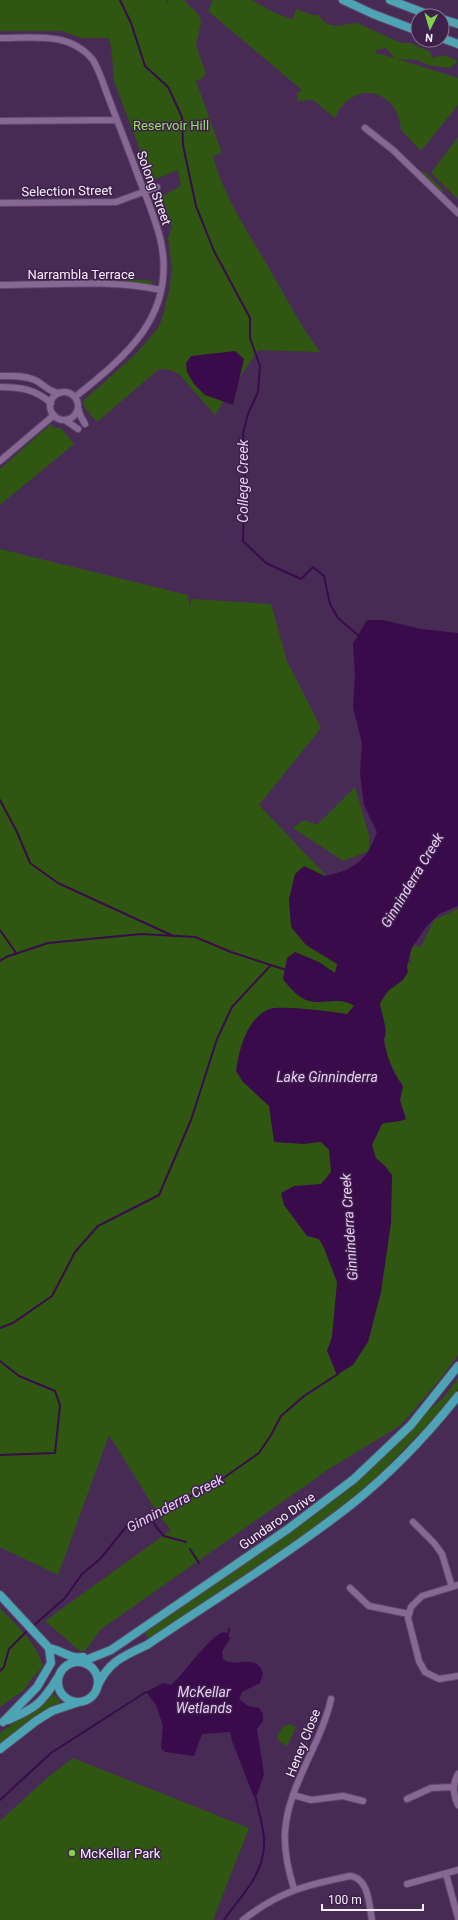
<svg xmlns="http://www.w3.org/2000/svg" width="458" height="1920" font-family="Roboto,sans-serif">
<rect width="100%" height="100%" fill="#472b54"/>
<path fill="#305712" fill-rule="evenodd" d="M0 0H166L168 4V0H184L199 15 201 23 196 45 206 74 199 81 195 78 222 153 213 156C223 195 246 229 266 263 284 293 299 324 320 352L258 350 215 415 179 374 170 370 159 369 97 422 85 408 83 401 137 353 158 328 163 316 169 291 172 269 168 237 172 227 162 196 181 186 178 170 156 179 147 169 114 81C112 66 113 52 109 38H82L61 31H0Z
M213 0H252L273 12 291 19H293L296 9 313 15H319C324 26 332 25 342 26L345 24 357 23 401 43H410L429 51 433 58 444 55 458 61 450 68 428 65 418 60 397 59 458 78V105L421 151 401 130C398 88 352 79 335 118L313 100 298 101 297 94 302 90 208 11ZM386 48 395 58 376 53V50Z
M458 137V199L431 173Z
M424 171 444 191H440L422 173Z
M124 278 153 281 151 285H149L125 281Z
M51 424 53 428H61L74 444 0 505V469Z
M0 549 188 595 190 606 192 599 271 604 287 661 321 728 259 805 411 965 410 955 414 945 421 947 434 920 458 909V1355L442 1377 401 1425 329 1469 100 1630 85 1651H80L45 1621 171 1530 160 1517 109 1435 58 1575 0 1547Z
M355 787 369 835V851L343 861 293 828 304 820 317 825Z
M458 1378V1389L435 1417 381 1473 354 1496 302 1536 148 1639 145 1633 316 1514 351 1487 394 1448 423 1416 445 1396Z
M0 1608C16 1625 38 1644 43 1667L32 1678 24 1690 0 1707Z
M54 1694 61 1702 47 1709 0 1744V1733Z
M289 1724 296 1727 287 1746 279 1741 277 1736 282 1728Z
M73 1758 249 1828 213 1920H0V1821L47 1778Z"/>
<path fill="#390b4b" d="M235 351 244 359 233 405 205 395 194 384 187 372 186 363 191 356Z
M367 620H383L421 629 458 633V906L439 914 426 927 411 949 407 967 408 972 403 980 388 991 380 1003C381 1013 389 1031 384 1039 386 1056 393 1072 403 1086L400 1100 406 1119C398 1123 391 1121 382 1124L372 1145 376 1158 385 1166 392 1175 391 1223 381 1292 368 1342 353 1365 337 1375 327 1351 332 1337 337 1282 324 1248 319 1239 307 1236 284 1205 281 1193 294 1186 321 1184 331 1172 329 1150 321 1142 303 1144 274 1142 269 1106 243 1082 236 1071C239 1050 246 1021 267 1010 277 1004 332 1012 347 1014L354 1006C340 996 324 1005 309 1001 299 999 289 987 283 979L287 958 295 952 319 962 335 973 337 964 306 945 291 927 289 899 295 874 304 866 325 876C355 870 367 860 377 832L364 805 360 773 362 743 353 707 355 676 353 644Z
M224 1632 228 1634 230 1639 222 1651 223 1659C235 1669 256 1652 263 1673L260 1683 242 1692 239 1699 248 1706 259 1708 263 1714V1721L257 1729 264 1774 256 1798 254 1797 232 1741 230 1732 202 1734 194 1756 165 1752 161 1748 163 1726 156 1705 146 1692 163 1683 171 1685C183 1675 212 1633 224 1632Z"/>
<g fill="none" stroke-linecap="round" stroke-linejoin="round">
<path stroke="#390b4b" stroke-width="2" d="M120 0 131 23 145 66 168 87 182 117 183 145 196 206 214 251 250 318V338L260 366 258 392 248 414 243 433 245 465 243 541 266 563 301 579 313 567 324 576 330 604 338 618 359 636
M0 800 17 832 30 863 58 883 171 935
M0 930 16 953
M0 961 6 957 48 943 141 934 195 937 231 952 286 970
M0 1328 13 1323 52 1296 75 1252 98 1226 159 1195 191 1120 217 1039 232 1007 271 965
M0 1361 19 1376 55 1391 60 1405 55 1453 0 1455
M149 1515 157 1528 164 1536 186 1542
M190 1549 199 1563
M32 1627 65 1598 82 1574 100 1559 126 1527 212 1486 259 1453 271 1435 281 1416 304 1396 338 1374
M228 1634 229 1629
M0 1671 4 1667 9 1649 28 1630
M0 1800 51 1753 146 1692
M224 1920C238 1899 259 1880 263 1854 267 1836 259 1815 256 1798"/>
<g stroke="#5d4768" stroke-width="8">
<path id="minor" d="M0 38C33 38 70 31 93 60 100 72 104 86 109 99 117 120 125 141 133 162 142 188 155 215 161 242 176 316 126 356 75 397
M0 121 117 120
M365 128 393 150 458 213
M0 203 116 202 157 187
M0 285C53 285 108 279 161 290
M0 376C11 376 24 375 35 380 45 385 48 392 60 393
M0 387C20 387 35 389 51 403
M50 406a14 14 0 1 1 28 0a14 14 0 1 1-28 0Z
M78 408 81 417 85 424
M65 420 78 429
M0 461 54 415
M413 1522 434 1543 442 1554 452 1587
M458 1585 422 1596 411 1607 408 1618 419 1661 425 1672 439 1679 458 1676
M350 1588 369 1606 409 1614
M458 1774C452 1785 453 1794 458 1805
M293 1795 311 1800 343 1796 363 1801
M407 1799 431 1788 453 1787
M446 1874 458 1918
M407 1884 458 1870
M294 1889C288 1870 284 1852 285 1832 288 1785 321 1745 331 1699
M243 1920C280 1891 306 1885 350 1876 369 1878 369 1905 372 1920"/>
</g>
<g stroke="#5d4768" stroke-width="10">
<path id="major" d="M343 0 373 14 418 31
M390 0 432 16
M442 19 458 24
M442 38 458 44
M0 1595 49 1648 51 1663 37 1687 3 1722
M49 1648C61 1650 69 1659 83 1657
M81 1662 111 1650 288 1529 354 1479 411 1425 458 1366
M58 1682a20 20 0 1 1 40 0a20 20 0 1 1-40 0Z
M97 1687C108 1662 123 1656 147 1645 215 1599 287 1555 352 1504 392 1472 427 1435 458 1396
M8 1720C36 1708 42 1703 58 1677
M0 1749 36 1721 52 1711 79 1702"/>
</g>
<use href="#minor" stroke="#876895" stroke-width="6"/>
<use href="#major" stroke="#4ca4b5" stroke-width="8"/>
</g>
<circle fill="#83d04e" stroke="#3d2149" stroke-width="1.5" cx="72" cy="1853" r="4"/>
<g text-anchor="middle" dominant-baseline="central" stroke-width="3" stroke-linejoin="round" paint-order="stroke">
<g font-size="13" fill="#95df65" stroke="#3d2149">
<text x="171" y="125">Reservoir Hill</text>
</g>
<g font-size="13" fill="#f7edfc" stroke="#3d2149">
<text transform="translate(154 188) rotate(70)">Solong Street</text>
<text transform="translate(67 191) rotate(-1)">Selection Street</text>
<text x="81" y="274">Narrambla Terrace</text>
<text transform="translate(277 1521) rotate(-35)">Gundaroo Drive</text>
<text transform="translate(303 1743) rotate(-68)">Heney Close</text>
</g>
<g font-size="13" fill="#f7edfc" stroke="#3d2149" text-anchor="start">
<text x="80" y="1853">McKellar Park</text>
</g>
<g font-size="14" font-style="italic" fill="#eaccf9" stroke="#3d2149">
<text transform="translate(243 481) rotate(-90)">College Creek</text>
<text transform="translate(412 880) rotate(-59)">Ginninderra Creek</text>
<text x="327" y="1077">Lake Ginninderra</text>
<text transform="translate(349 1227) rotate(-94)">Ginninderra Creek</text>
<text transform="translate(175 1503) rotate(-28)">Ginninderra Creek</text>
<text x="204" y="1692">McKellar<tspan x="204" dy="16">Wetlands</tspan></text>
</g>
</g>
<g transform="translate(430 28) rotate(185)"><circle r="19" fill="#3d2149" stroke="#877391"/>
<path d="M0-3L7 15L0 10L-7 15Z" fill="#83d04e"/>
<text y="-6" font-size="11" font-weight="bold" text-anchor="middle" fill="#f7edfc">N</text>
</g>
<path d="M322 1904v6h101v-6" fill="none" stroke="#f7edfc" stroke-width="2"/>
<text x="328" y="1904" font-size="12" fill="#f7edfc" stroke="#3d2149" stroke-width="3" paint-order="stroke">100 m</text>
</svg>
